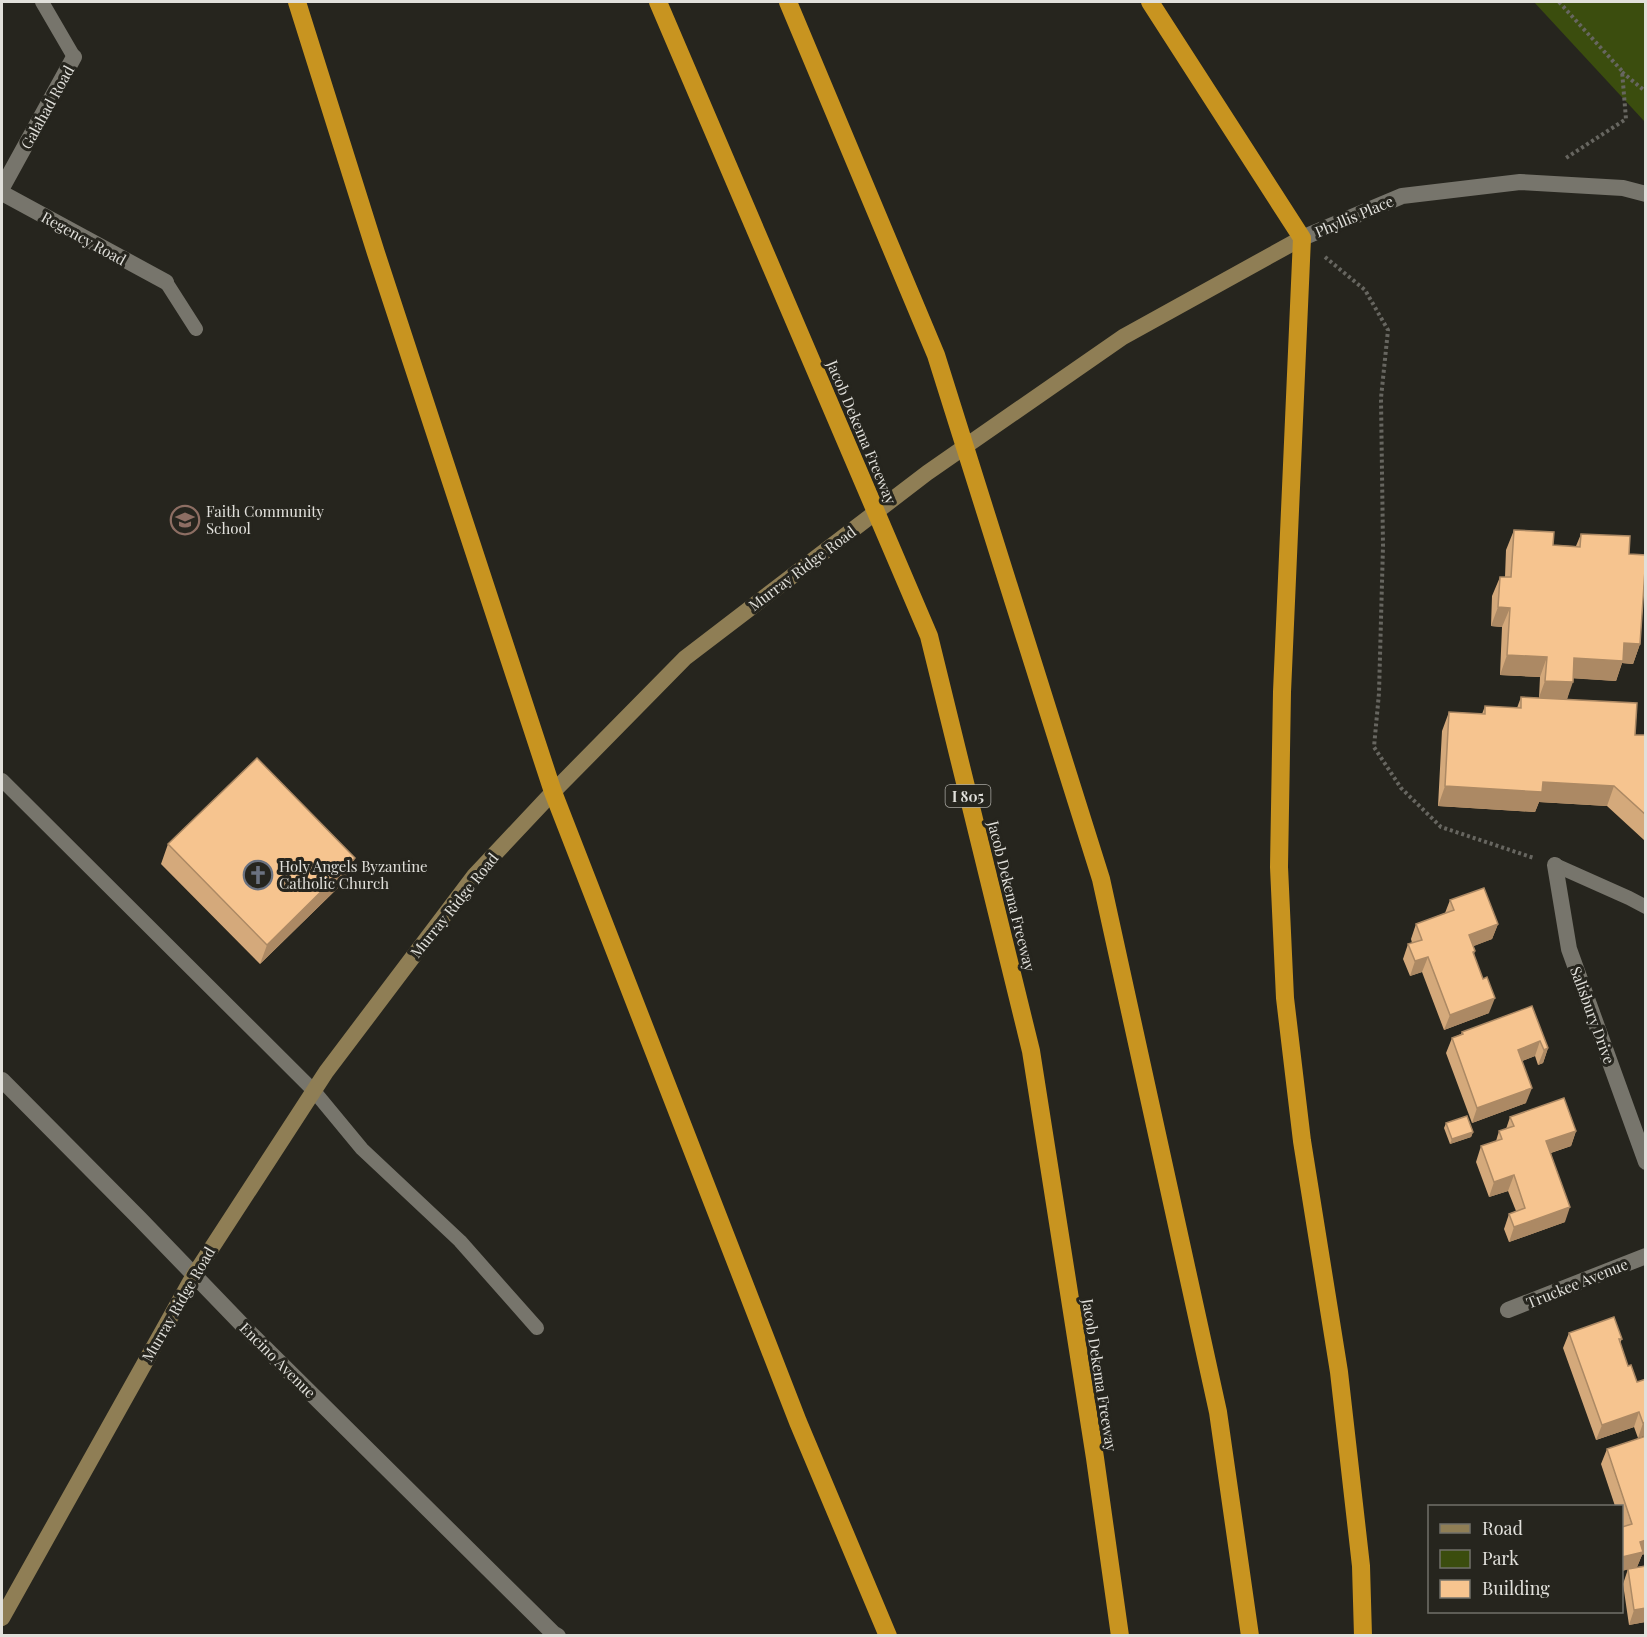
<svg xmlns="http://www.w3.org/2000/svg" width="1647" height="1637" font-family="'Playfair Display',serif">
<rect width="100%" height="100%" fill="#26251e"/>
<path fill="#3b4d0e" d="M1534 2H1645V122Z"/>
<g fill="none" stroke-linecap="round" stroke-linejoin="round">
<path stroke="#676660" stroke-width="4" stroke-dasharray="3 3" stroke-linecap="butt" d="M1559 2 1622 71 1626 119 1566 158
M1622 72 1646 92
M1325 257 1365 290 1388 330 1381 398 1383 546 1379 693 1374 747 1401 788 1441 827 1534 858"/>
<path stroke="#77756c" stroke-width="14" d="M42 2 74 57
M166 282 196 329
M2 780 314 1091 362 1149 460 1241 537 1328
M1555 865 1629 898 1646 907"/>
<path stroke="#77756c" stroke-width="16" d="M2 188 74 57
M2 193 166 282
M1555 865 1569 949 1646 1162
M2 1080 140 1219 252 1335 553 1633 558 1636
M1508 1310 1646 1256"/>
<path stroke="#77756c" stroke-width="16" d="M1302 238 1402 196 1520 182 1623 188 1646 194"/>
<path stroke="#8f7e55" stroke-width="16" d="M2 1618 194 1275 326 1072 474 876 553 792 685 658 927 473 1123 337 1302 238"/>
<path stroke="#c89420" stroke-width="18" d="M297 2 376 253 553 792 798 1422 888 1636
M658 2 929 636 1031 1051 1095 1458 1120 1636
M788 2 936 355 1101 879 1218 1412 1250 1636
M1150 2 1302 238 1282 692 1279 867 1285 998 1302 1141 1339 1372 1361 1566 1363 1636"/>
</g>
<path fill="#d4a97b" d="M1514 530 1553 545 1576 546 1581 534 1629 554 1640 644 1633 664 1622 663 1616 681 1573 678 1567 699 1635 735H1646V840H1644L1607 806 1539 802 1535 812 1438 806 1442 731 1449 712 1482 714 1485 706 1517 708 1521 697 1539 698 1540 677 1500 675 1502 627 1491 626 1492 596 1500 577H1505L1506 550Z
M168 844 348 878 260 964 161 864Z
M1450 900 1498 924 1492 939 1473 946 1475 951 1474 954 1489 1013 1444 1030 1422 972 1410 976 1403 959 1408 944 1412 943 1411 939 1416 924 1445 913Z
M1532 1006 1548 1048 1543 1063 1538 1065 1535 1056 1522 1061 1526 1103 1472 1123 1446 1053 1452 1038 1461 1034 1462 1032Z
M1510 1117 1576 1131 1571 1146 1551 1153 1565 1222 1509 1242 1504 1229 1509 1214 1516 1211 1508 1191 1489 1197 1476 1162 1481 1146 1496 1141 1499 1131 1506 1129Z
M1446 1123 1473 1132 1471 1137 1450 1144 1444 1128Z
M1569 1333 1622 1339 1620 1343 1628 1366 1637 1382 1646 1379V1435L1638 1438 1634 1427 1596 1440 1563 1348Z
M1607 1449 1642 1555 1637 1567 1632 1568 1644 1566 1646 1562V1627L1645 1622 1629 1625 1623 1584 1628 1569 1622 1571V1506H1615L1601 1464Z"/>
<path fill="#ac8964" d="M1498 607 1510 608 1502 627 1491 626Z
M1624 643 1640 644 1633 664 1622 663 1616 681 1567 678 1574 658Z
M1507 655 1547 657 1540 677 1500 675Z
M1545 681 1573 682 1566 702 1538 700Z
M1543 782 1614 786 1607 806 1539 802 1535 812 1438 806 1445 786Z
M355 858 348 878 260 964 267 945Z
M1498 924 1492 939 1464 950 1469 935Z
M1428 957 1422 972 1410 976 1415 961Z
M1495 998 1489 1013 1444 1030 1450 1015Z
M1540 1041 1535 1056 1512 1065 1518 1050Z
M1548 1048 1543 1063 1538 1065 1544 1050Z
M1532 1088 1526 1103 1472 1123 1477 1108Z
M1576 1131 1571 1146 1541 1156 1546 1141Z
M1473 1132 1471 1137 1450 1144 1452 1139Z
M1514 1175 1508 1191 1489 1197 1494 1182Z
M1570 1207 1565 1222 1509 1242 1514 1227Z
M1639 1412 1634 1427 1596 1440 1602 1425Z
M1646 1422V1435L1638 1438 1643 1423Z
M1646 1540V1554L1642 1555 1637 1567 1622 1571V1557L1640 1542Z
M1646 1608 1645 1622 1629 1625 1634 1610Z"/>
<path fill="#f6c48f" stroke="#ac8964" stroke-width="1.5" d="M1514 530 1554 532 1553 545 1580 547 1581 534 1630 536 1629 554 1646 555 1640 644 1624 643 1623 661 1574 658 1573 682 1545 681 1547 657 1507 655 1510 608 1498 607 1500 577H1511Z
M1521 697 1637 703 1635 735H1646V815L1614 786 1543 782 1542 792 1445 786 1449 712 1485 714V706L1521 708Z
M257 758 355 858 267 945 168 844Z
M1484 888 1498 924 1469 935 1475 951 1473 952 1483 979 1487 977 1495 998 1450 1015 1428 957 1415 961 1408 944 1422 940 1416 924 1454 910 1450 900Z
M1532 1006 1548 1048 1544 1050 1540 1041 1518 1050 1532 1088 1477 1108 1452 1038 1463 1034 1462 1032Z
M1564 1098 1576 1131 1546 1141 1570 1207 1514 1227 1509 1214 1525 1208 1514 1175 1494 1182 1481 1146 1502 1139 1499 1131 1514 1126 1510 1117Z
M1467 1116 1473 1132 1452 1139 1446 1123Z
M1614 1317 1622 1339H1619L1628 1366 1631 1365 1637 1382 1646 1379V1422L1643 1423 1639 1412 1602 1425 1569 1333Z
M1646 1436V1540L1640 1542 1643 1552 1622 1557V1527L1632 1524 1607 1449Z
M1646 1566V1608L1634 1610 1628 1569Z"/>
<defs>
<g id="school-ring" transform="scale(1.5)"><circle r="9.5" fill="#26251e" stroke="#8d6e63" stroke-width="1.5"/><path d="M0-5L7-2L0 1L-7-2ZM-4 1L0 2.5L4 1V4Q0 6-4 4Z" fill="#8d6e63"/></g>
<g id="church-ring" transform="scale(1.5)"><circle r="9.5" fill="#26251e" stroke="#6b7280" stroke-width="1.5"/><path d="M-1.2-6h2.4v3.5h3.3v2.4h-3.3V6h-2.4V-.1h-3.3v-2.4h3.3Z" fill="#6b7280"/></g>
</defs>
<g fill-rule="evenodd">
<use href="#school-ring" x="185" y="520"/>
<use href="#church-ring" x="258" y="875"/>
</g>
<g text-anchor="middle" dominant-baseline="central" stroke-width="6" stroke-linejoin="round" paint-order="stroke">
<rect fill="#26251e" stroke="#a9a8a2" stroke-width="1.5" x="945.5" y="785" width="45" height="22" rx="4.5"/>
<g font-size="14" font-weight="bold" fill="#e1e0db">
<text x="968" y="796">I 805</text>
</g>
<g font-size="15" fill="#e1e0db" stroke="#26251e">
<text transform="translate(47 107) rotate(-61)">Galahad Road</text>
<text transform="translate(1354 216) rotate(-23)">Phyllis Place</text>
<text transform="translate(84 238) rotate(29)">Regency Road</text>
<text transform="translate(862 432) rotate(67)">Jacob Dekema Freeway</text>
<text transform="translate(802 568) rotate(-37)">Murray Ridge Road</text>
<text transform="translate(1012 896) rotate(76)">Jacob Dekema Freeway</text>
<text transform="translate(454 905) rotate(-51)">Murray Ridge Road</text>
<text transform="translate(1593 1015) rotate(70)">Salisbury Drive</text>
<text transform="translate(1577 1283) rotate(-22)">Truckee Avenue</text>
<text transform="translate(178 1304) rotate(-60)">Murray Ridge Road</text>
<text transform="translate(278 1360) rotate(45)">Encino Avenue</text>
<text transform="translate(1100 1375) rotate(81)">Jacob Dekema Freeway</text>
</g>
<g font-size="15" fill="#e1e0db" stroke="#26251e" text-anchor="start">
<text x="206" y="511">Faith Community<tspan x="206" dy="17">School</tspan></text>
<text x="279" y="866">Holy Angels Byzantine<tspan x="279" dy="17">Catholic Church</tspan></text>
</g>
</g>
<rect width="1647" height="1637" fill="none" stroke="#e1e0db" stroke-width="6"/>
<rect x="1428" y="1505" width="195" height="108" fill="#26251e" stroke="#71706a" stroke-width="1.5"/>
<rect x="1440" y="1524" width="30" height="9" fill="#8f7e55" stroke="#71706a" stroke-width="1.5"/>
<text x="1482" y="1535" font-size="18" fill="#e1e0db">Road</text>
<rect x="1440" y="1550" width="30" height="18" fill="#3b4d0e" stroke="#71706a" stroke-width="1.5"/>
<text x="1482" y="1565" font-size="18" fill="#e1e0db">Park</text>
<rect x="1440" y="1580" width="30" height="18" fill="#f6c48f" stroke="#71706a" stroke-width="1.5"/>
<text x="1482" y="1595" font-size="18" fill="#e1e0db">Building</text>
</svg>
